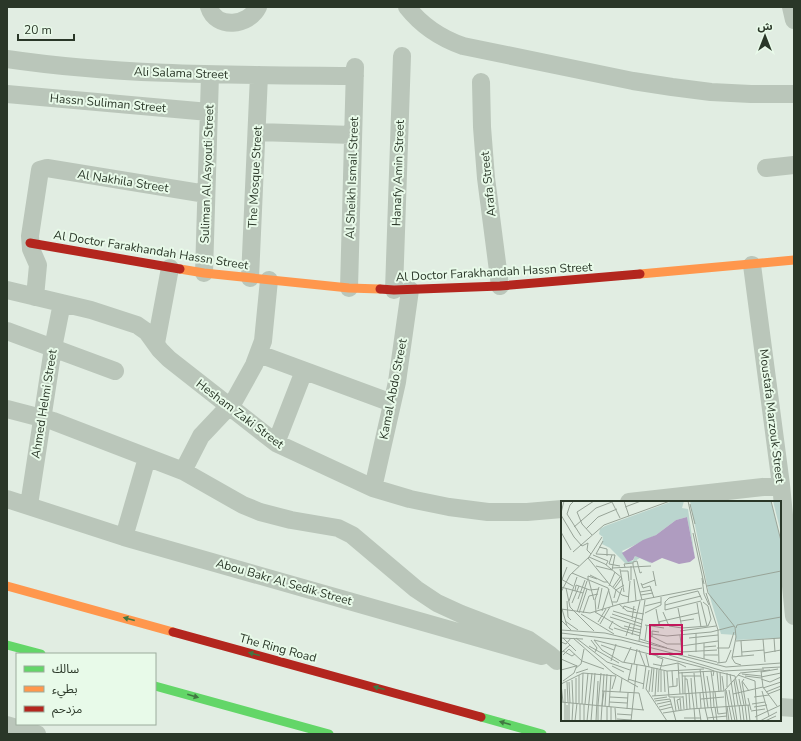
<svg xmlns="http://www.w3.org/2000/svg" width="801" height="741" font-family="'Nunito Sans','Noto Sans Arabic',sans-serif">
<rect width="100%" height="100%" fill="#e1ede2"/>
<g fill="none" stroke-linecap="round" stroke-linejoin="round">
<path stroke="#bac6ba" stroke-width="18" d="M209 7C216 30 249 26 258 7
M407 7C422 26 440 38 463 46L633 81 672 87 711 92 751 94H794
M791 7 794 20
M7 59C122 76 239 75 355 76
M481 82 482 127 486 178 500 286
M7 94 209 112
M257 132 353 135
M766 168 794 165
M752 265 781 485 794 616
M204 273 210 75
M250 278 259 75
M349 288 355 67
M7 290 91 310 137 325 147 332 160 350 169 359 276 443 373 488 410 499 449 507 488 512H527L562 509
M394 290 402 56
M35 297 38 265 31 249 30 236 40 170 47 168 206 194
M7 331 115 371
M156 343 170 268
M259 354 392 403
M7 409 53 421 183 471 243 505 260 512 291 520 338 528 352 535 416 589 437 603 461 614 529 640 549 654 557 661
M276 443 304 371
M183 471 201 436 234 401 254 365 263 341 269 280
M373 488 397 382 410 290
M7 499 124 537 542 656
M629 502 781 485
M29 505 53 348 62 303
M124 537 147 458
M780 707 794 708
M7 725 37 734"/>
<path stroke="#63d668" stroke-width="9" d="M7 645 41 654
M155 686 329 734
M481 717 542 734"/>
<path stroke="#ff974d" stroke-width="9" d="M180 269 204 273 349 288 380 289
M640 274 794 260
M7 586 173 632"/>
<path stroke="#b3261e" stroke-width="9" d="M30 243 180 269
M380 289 394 290 500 286 640 274
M173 632 481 717"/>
</g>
<defs><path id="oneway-solid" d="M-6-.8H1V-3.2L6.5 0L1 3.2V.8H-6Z"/></defs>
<g fill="#417742">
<use href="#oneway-solid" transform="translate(129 619) rotate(-165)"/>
<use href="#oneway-solid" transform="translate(254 654) rotate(-165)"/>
<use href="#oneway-solid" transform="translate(379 688) rotate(-165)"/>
<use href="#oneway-solid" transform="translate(193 696) rotate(16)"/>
<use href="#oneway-solid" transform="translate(505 723) rotate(-164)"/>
</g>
<g text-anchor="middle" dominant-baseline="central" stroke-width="4" stroke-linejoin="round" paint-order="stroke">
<g font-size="12" fill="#2a3728" stroke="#e8fae9">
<text transform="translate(181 73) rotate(2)">Ali Salama Street</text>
<text transform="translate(108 103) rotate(5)">Hassn Suliman Street</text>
<text transform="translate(398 173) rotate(-88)">Hanafy Amin Street</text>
<text transform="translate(207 174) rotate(-88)">Suliman Al Asyouti Street</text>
<text transform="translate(255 177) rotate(-87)">The Mosque Street</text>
<text transform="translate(352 178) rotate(-88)">Al Sheikh Ismail Street</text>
<text transform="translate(123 181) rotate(9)">Al Nakhila Street</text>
<text transform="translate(488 184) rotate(-96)">Arafa Street</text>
<text transform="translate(151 250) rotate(9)">Al Doctor Farakhandah Hassn Street</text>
<text transform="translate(494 272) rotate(-3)">Al Doctor Farakhandah Hassn Street</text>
<text transform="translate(393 389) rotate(-79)">Kamal Abdo Street</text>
<text transform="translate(44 404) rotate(-81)">Ahmed Helmi Street</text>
<text transform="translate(240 414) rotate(37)">Hesham Zaki Street</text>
<text transform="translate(772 416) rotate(83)">Moustafa Marzouk Street</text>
<text transform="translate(284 582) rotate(16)">Abou Bakr Al Sedik Street</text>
<text transform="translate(278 648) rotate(15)">The Ring Road</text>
</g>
</g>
<g transform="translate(561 501)">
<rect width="220" height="220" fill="#e1ede2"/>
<path d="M112 0H123L121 7 127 8 134 57 126 16 115 19 95 34 61 50 68 60H72L74 55 84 57 91 63 79 57 70 62H64L49 47 41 43 42 36 38 33 39 28 44 25ZM129 0H210L220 41V137L174 139 175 134 160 133 148 93ZM212 0H220V32Z" fill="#bad5ce"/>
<path d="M126 16 134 57 129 61 118 63 101 57 91 62 74 55 72 59 67 61 61 52 82 39 95 34 115 19Z" fill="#af9cc0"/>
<path fill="none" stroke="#98a498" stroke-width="1" d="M13 0 9 4 6 13 20 35M63 0 68 15M127 0 147 92 174 126 175 136 171 157 174 162 180 164M210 0 220 40M51 1 59 17M129 3 134 23M64 6 80 0M0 12 3 0M0 14 13 36 21 45 27 42M13 26 35 7 51 1M25 28 37 16 56 8M0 31 10 49M132 32 143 83M31 34 21 23 16 11 33 0M42 40 35 53 54 54M27 42 26 49 30 53M38 46 46 48V55M12 51 43 24 109 0M32 54 47 60 45 64M51 54 48 63 59 65M28 56 44 63 61 77 53 88M0 57 18 65M27 57 49 84 61 94 68 96M76 60 72 61V64L81 99M76 60 79 72 81 71M35 65 51 69 54 54M70 65V79M64 66 63 63 72 62M51 67 90 65M59 68 63 91M60 70H67L68 80M92 70 95 85M11 72 47 87 52 105M29 74 43 81H47M141 77 143 93 148 104M0 78 12 85M73 78 75 100M27 80V75L36 78M28 80 33 99M0 81 6 66M80 82 82 87 89 85 93 97M81 84 94 79M48 85 54 71M146 85 220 70M0 86 22 92M52 86 59 76M5 87 9 106 33 130M14 90 15 84 29 89 38 88M0 91 9 74 28 56 41 36M79 91 91 89M145 92 157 129 158 162M80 94 92 92M53 97 55 89 63 84M17 98 24 79M6 100 7 116 10 119M8 100 16 76M51 101H56L61 87M140 101 146 125M11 102 18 85M67 102 69 80M136 102 140 126M58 103 66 110 83 113M104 104 140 95M84 105 100 101M117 107 121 127M0 108 29 112 59 103 141 87M1 108 6 125M37 108 41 87M62 108 63 105 75 109M95 108 98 124 99 120M104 109V101L108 97 137 90 141 99M104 109 140 100M41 110 48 88M52 110 82 119M16 111 26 80M34 111 61 127 80 132M35 111 34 99 38 86M102 111 108 125 121 127 147 125 150 118 147 105 142 101M18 112 26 88M22 112 28 95 37 93M84 112 100 104V96M20 113 53 133M51 113 81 123M49 116 81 126M71 118 73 105M0 119 10 129M4 120 17 129M52 120 48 127 52 129M120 120 133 118M37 121 45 108M97 121 137 112M39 123 49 106M84 124 103 127M63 125 80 129M53 127 79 135M175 127 176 124 220 116M0 129 44 132 121 151M119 130 155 125M0 132 60 139 165 166 220 162M91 133 106 135 150 131 173 125M71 134 79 100M119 134 121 152M65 135 69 123M91 135V130L98 131M0 137 22 138M2 137 15 150M12 137 52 172 77 186M15 137 46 161 69 169M128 137 157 134M213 137 214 151M79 138 106 147M202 138 204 161M30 139 36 147 34 151M33 139 148 168 153 170 152 175M33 139 41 149 61 161 84 165M84 139 86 124M78 140 84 99M89 140 90 135 106 143H120M175 140 220 137M180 140 181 155M0 141 5 143 10 137M40 144 53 149M28 145 58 162M120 145 157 140M143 146 155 145M156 147H168L173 131M78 149 84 165 106 170 143 168M2 150 11 155 14 153M121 151 156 149M135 151V132M181 151 203 149M0 152 9 144M203 152 220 149M85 153 88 166M2 154 8 148 21 160M96 154V156L102 158 99 169M108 154 162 170 203 168M127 154 156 161M143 154H157M171 156 193 154M0 158 16 165M143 158V142M21 160 43 168M50 160 55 143M63 161 70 146M117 162 119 193M156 162 165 161 170 149M73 163 76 148M92 163 102 165 117 162 125 166M51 165 63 171M15 167 20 163 23 148M201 167 220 166M139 168 144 207M0 169 15 165M100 169V191M103 170 104 191M106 170 108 196H122M111 170 112 185M142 170 145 192M150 170 153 191M200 170 202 186 216 205M121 171 122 193M156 171 158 191M159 171 160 190M200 171 217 168M15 172 27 168M117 172 153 170 174 175 180 204M133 172 136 207M166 172V186M169 173 176 220M181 173 200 175M177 174 194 180M121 175H140M124 175V193M146 175 149 191M161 175 163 190M184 175 200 177M200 176 220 172M15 177V202M130 177 131 192M67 178 83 183M124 178H126L128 193M178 178 183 204M183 178 181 181 185 204M200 178 209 181 220 176M11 179 12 202M173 179 177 204M2 180 13 172 16 164M67 180 71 163M181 180 188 190M194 180 196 220M6 181 7 201M8 181 9 202M0 183 22 172 55 175M0 183 2 201M108 186 116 185V177M202 187 220 181M4 188V220M51 188 55 175M82 188 85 165M85 188 106 220M85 188 88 169M165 189 168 205M168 189 171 205M41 190 78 192M45 190 46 173M201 190 208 215M59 191 61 177M88 191 91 167M91 191 93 167M97 191 98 169M149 191 150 206M152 191 153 206M154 191 156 206M205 191 220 185M78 192 82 209M128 192 129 208M131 192 133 207M139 192 140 207M145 192 147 207M125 193 126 208M172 193 202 186M207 193 220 188M91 195 163 190M94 195 96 167M122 195 123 208M49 196 67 197M113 196 115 210M193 196 208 194M119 197 120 209M187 197 190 209M93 198 106 196M140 198 163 196M94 200 109 198 115 220M0 201 83 209M48 201 66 202M18 202V174M21 203 22 172M24 203 27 172M96 203 110 200M191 203 204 201M37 204 40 172M37 204V220M178 204 180 220M181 204 183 220M184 204 186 220M187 204 189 220M41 205 43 190M44 205 45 190M166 205 168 220M168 205 171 220M171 205 174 220M46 206V220M48 206 50 174M50 206V220M98 206 110 203M150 206 153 220M154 206 156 220M156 206 157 213 165 212M193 206 206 204M54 207 55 220M133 207 134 219M138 207 140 220M144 207 147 220M66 208 67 192M99 209 111 206M118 209 116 199 119 198M190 210 204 208M102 212 129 208 189 204M56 213 71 214M194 216 220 204M123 217H140M146 217 166 215M56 218 70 219M6 220V204M8 220V202M11 220 12 202M14 220 16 202M19 220V203M23 220V203M26 220 31 172M30 220 34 172M35 220 37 180M40 220 43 173M70 220 76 164M166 220 164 189 179 172 209 169M199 220 216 211M204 220 215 215"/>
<path fill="#c2185b" fill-opacity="0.15" stroke="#c2185b" stroke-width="2" d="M89 124H121V153H89Z"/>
<rect width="220" height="220" fill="none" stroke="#2a3728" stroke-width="2"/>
</g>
<rect width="801" height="741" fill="none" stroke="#2a3728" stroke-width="16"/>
<rect x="16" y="653" width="140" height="72" fill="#e8fae9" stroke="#9cac9c"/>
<rect x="24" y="666" width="20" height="6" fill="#63d668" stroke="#9cac9c"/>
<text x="52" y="673" font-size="12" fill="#2a3728">سالك</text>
<rect x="24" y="686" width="20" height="6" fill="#ff974d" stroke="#9cac9c"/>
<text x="52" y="693" font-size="12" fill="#2a3728">بطيء</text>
<rect x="24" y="706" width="20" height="6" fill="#b3261e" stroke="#9cac9c"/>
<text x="52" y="713" font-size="12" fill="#2a3728">مزدحم</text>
<g transform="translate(765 36)" stroke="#e8fae9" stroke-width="3" paint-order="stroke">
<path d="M0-3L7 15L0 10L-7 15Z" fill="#2a3728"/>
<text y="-6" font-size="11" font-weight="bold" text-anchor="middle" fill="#2a3728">ش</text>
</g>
<path d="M18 34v6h56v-6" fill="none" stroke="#2a3728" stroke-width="2"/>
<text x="24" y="34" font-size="12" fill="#2a3728" stroke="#e8fae9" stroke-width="3" paint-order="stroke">20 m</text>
</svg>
